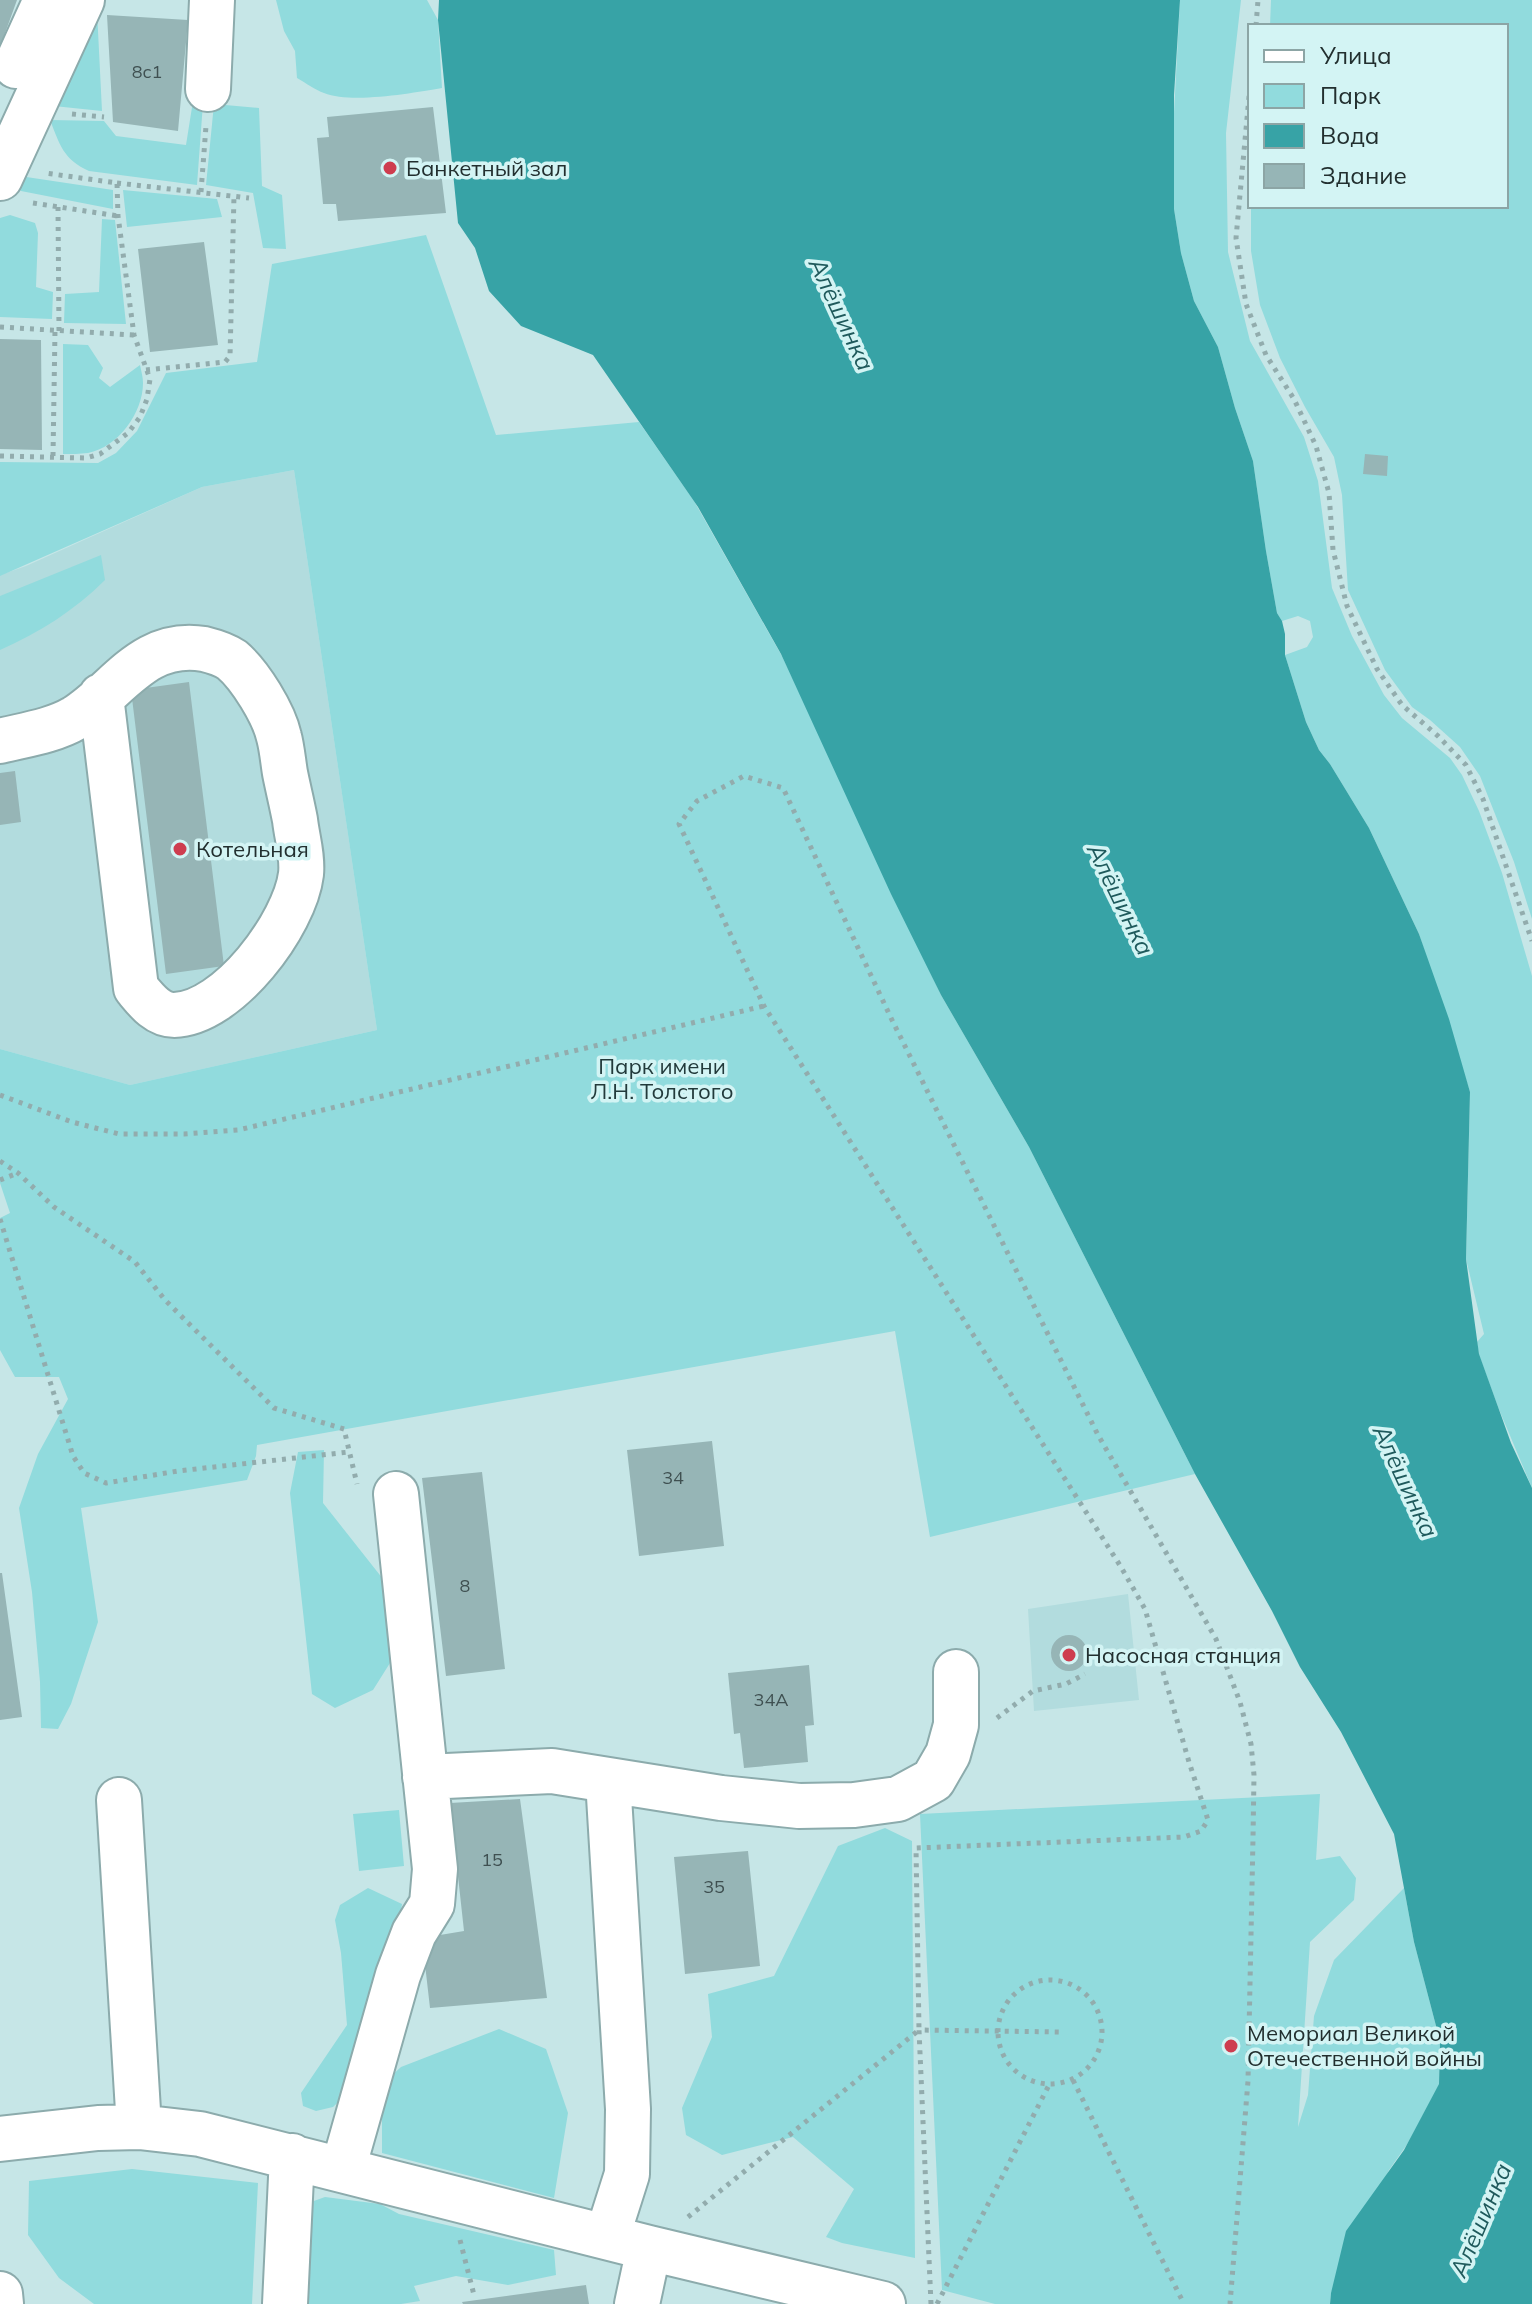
<svg xmlns="http://www.w3.org/2000/svg" width="1532" height="2304" font-family="Mulish,sans-serif">
<rect width="100%" height="100%" fill="#c6e6e7"/>
<path fill="#b2dcde" d="M294 470 377 1030 130 1085 0 1049V575L26 566 202 487Z
M1128 1594 1139 1700 1034 1711 1028 1609Z"/>
<path fill="#91dbdd" d="M95 0H105L97 11 102 111 44 105Z
M276 0H427L438 20 442 88C412 93 352 104 324 93 315 90 306 83 297 78L295 51 284 31Z
M1180 0H1241L1226 133 1228 252 1250 341 1304 437 1318 481 1332 588 1352 636 1384 695 1402 718 1450 758 1462 775 1479 811 1502 873 1532 976V1488L1498 1407 1479 1355 1477 1342 1484 1334 1466 1259 1470 1092 1419 934 1369 828 1330 764 1319 750 1306 722 1285 655 1307 647 1313 637 1310 621 1298 616 1282 621 1277 613 1266 551 1253 461 1235 408 1218 347 1194 301 1181 253 1174 209V113Z
M1271 0H1532V919L1514 862 1480 776 1460 747 1430 720 1412 707 1385 670 1348 590 1342 495 1334 457 1305 407 1280 358 1260 305 1251 251V206H1506V26H1270Z
M193 101 203 103 197 185 89 171C63 159 60 145 50 120L104 121 116 136 186 145Z
M214 104 259 108 262 186 282 195 286 249 263 248 253 193 206 185Z
M13 175 113 190V209L21 191 14 184Z
M123 190 217 199 222 217 127 227Z
M10 215 35 223 38 233 36 287 53 292 52 319 0 317V218Z
M102 219 115 220 126 324 64 323 65 294 99 292Z
M426 235 496 435 639 422 694 501 783 658 941 995 1029 1147 1195 1474 930 1537 895 1331 257 1445 256 1456 247 1480 81 1508 98 1622 71 1704 58 1729 41 1728 40 1682 32 1592 19 1508 38 1454 68 1399 59 1377H15L0 1350V1218L10 1213 0 1183V1049L130 1085 377 1030 294 470 202 487 0 576V462L98 463 116 453 137 431 166 373 257 362 272 264Z
M63 344 88 345 103 368 99 378 110 387 140 365C141 370 143 377 143 383 143 413 118 447 88 453 80 454 71 454 63 454Z
M101 555 105 580C75 610 39 633 0 650V596Z
M324 1450 323 1503 383 1579 390 1624V1663L373 1690 335 1708 312 1694 290 1493 298 1452Z
M1320 1794 1316 1860 1340 1856 1356 1878 1354 1900 1310 1942 1298 2127 1308 2095 1314 2016 1334 1960 1404 1888 1414 1942 1440 2041 1439 2085 1408 2143 1389 2170 1331 2293 1330 2304H995L942 2290 920 1814Z
M399 1810 404 1866 359 1871 353 1814Z
M885 1828 912 1841 915 2258 842 2243 826 2237 854 2189 793 2137 722 2155 686 2135 682 2108 712 2037 708 1994 774 1976 838 1846Z
M368 1888 402 1904 394 1953 353 2088 333 2107 316 2111 303 2106 301 2093 347 2025 341 1953 335 1920 340 1905Z
M499 2029 546 2049 568 2113 554 2198 382 2153V2092L389 2078 401 2067Z
M132 2169 258 2183 252 2304H94L59 2278 28 2235 29 2181Z
M325 2197 380 2204 399 2214 554 2250 556 2275 508 2285 456 2276 414 2286 420 2301 401 2304H297L311 2202Z"/>
<path fill="#37a3a6" d="M439 0H1180L1174 95V209L1181 253 1194 301 1218 347 1235 408 1253 461 1266 551 1277 613 1282 621 1285 634V655L1306 722 1319 750 1330 764 1369 828 1419 934 1449 1019 1470 1092 1466 1259 1479 1354 1511 1443 1532 1488V2304H1330L1331 2293 1346 2231 1404 2150 1439 2084 1440 2041 1414 1942 1394 1834 1341 1732 1300 1667 1272 1611 1195 1474 1029 1147 941 995 891 894 781 654 698 507 593 355 521 326 489 291 475 248 458 223 438 20Z"/>
<path fill="#96b5b6" d="M0 0H17L0 47Z
M107 15 188 20 178 131 113 122Z
M433 107 446 213 338 221 336 204H323L317 138 329 137 327 117Z
M204 242 218 345 150 352 138 249Z
M0 339 41 340 42 450 0 449Z
M1365 454 1388 456 1387 476 1363 474Z
M189 682 224 966 166 974 131 690Z
M15 771 21 822 0 825V773Z
M712 1441 724 1546 639 1556 627 1450Z
M482 1472 505 1669 446 1676 422 1478Z
M0 1573H2L22 1717 0 1720Z
M1051 1653a18 18 0 1 1 36 0a18 18 0 1 1-36 0Z
M809 1665 814 1725 805 1726 808 1762 744 1768 740 1733 734 1734 728 1673Z
M520 1799 547 1998 430 2008 422 1938 464 1931 450 1803Z
M748 1851 760 1966 685 1974 674 1857Z
M586 2285 589 2304H463L462 2302Z"/>
<g fill="none" stroke-linecap="round" stroke-linejoin="round">
<g stroke="#8cabac" stroke-width="48">
<path id="minor" d="M16 66 46 0
M208 89 212 0
M0 178 82 0
M0 741C24 735 53 731 75 718 118 691 143 639 204 649 212 651 225 655 232 660 250 675 274 714 279 737 282 748 283 761 285 773 288 788 292 804 295 820 297 838 303 856 301 874 295 924 228 1014 174 1015 157 1015 146 1000 136 988L101 696
M425 1777 552 1771 721 1798 799 1806 854 1805 898 1799 933 1780 948 1754 956 1725V1672
M119 1800 139 2127
M0 2139 98 2128 139 2127 200 2134 649 2248 883 2304
M343 2169 398 1975 414 1933 432 1904 435 1869 396 1494
M607 2237 627 2174 628 2109 608 1780
M0 2294 1 2304
M285 2304 292 2156
M637 2304 649 2248"/>
</g>
<path stroke="#92acad" stroke-width="5" stroke-dasharray="4 6" stroke-linecap="butt" d="M1256 26 1258 0
M1250 86 1236 238 1246 304 1266 355 1294 399 1316 446 1329 493 1333 550 1347 606 1377 669 1402 705 1438 736 1466 765 1483 799 1532 941
M72 114 104 117
M117 183 249 198
M201 192 206 126
M33 203 118 216
M58 207 59 331
M0 327 134 335
M146 370 225 362 230 356 234 196
M0 456 86 458 100 454 128 433 140 417 147 399 150 379 134 335 118 216 117 183 45 173
M53 456 55 330
M0 1095 72 1122 119 1134H184L238 1130 764 1006
M0 1161 18 1173 54 1207 135 1262 165 1300 274 1408 344 1429 357 1484
M0 1180 18 1173
M0 1219 73 1456 84 1473 106 1483 178 1471 349 1452
M997 1718 1033 1691 1066 1684 1085 1674
M998 2032a52 52 0 1 1 104 0a52 52 0 1 1-104 0Z
M1073 2080 1184 2304
M688 2217 919 2030 916 1848 1184 1837 1201 1831 1208 1820 1189 1762 1145 1609 1121 1567 764 1006 679 824 697 801 744 776 783 788 891 1018 1098 1435 1216 1639 1240 1702 1251 1744 1254 1775 1253 1838 1248 2081 1230 2304
M460 2240 474 2295
M931 2304 919 2030 1063 2032
M937 2304 1049 2085"/>
<use href="#minor" stroke="#fff" stroke-width="44"/>
</g>
<g fill="#ce3d4f" stroke="#d3f4f4" stroke-width="3">
<circle cx="390" cy="168" r="8"/>
<circle cx="180" cy="849" r="8"/>
<circle cx="1069" cy="1655" r="8"/>
<circle cx="1231" cy="2046" r="8"/>
</g>
<g text-anchor="middle" dominant-baseline="central" stroke-width="7" stroke-linejoin="round" paint-order="stroke">
<g font-size="18" fill="#3f5051">
<text x="147" y="71">8с1</text>
<text x="673" y="1477">34</text>
<text x="465" y="1585">8</text>
<text x="771" y="1699">34А</text>
<text x="492" y="1859">15</text>
<text x="714" y="1886">35</text>
</g>
<g font-size="22" fill="#222f2f" stroke="#d3f4f4" text-anchor="start">
<text x="406" y="168">Банкетный зал</text>
<text x="196" y="849">Котельная</text>
<text x="1085" y="1655">Насосная станция</text>
<text x="1247" y="2033">Мемориал Великой<tspan x="1247" dy="25">Отечественной войны</tspan></text>
</g>
<g font-size="22" fill="#223a3b" stroke="#d3f4f4">
<text x="662" y="1066">Парк имени<tspan x="662" dy="25">Л.Н. Толстого</tspan></text>
</g>
<g font-size="24" font-style="italic" fill="#1f5a5c" stroke="#d3f4f4">
<text transform="translate(842 314) rotate(65)">Алёшинка</text>
<text transform="translate(1121 899) rotate(64)">Алёшинка</text>
<text transform="translate(1406 1481) rotate(65)">Алёшинка</text>
<text transform="translate(1480 2220) rotate(-67)">Алёшинка</text>
</g>
</g>
<rect x="1248" y="24" width="260" height="184" fill="#d3f4f4" stroke="#8ca5a5" stroke-width="2"/>
<rect x="1264" y="50" width="40" height="12" fill="#ffffff" stroke="#8ca5a5" stroke-width="2"/>
<text x="1320" y="64" font-size="24" fill="#222f2f">Улица</text>
<rect x="1264" y="84" width="40" height="24" fill="#91dbdd" stroke="#8ca5a5" stroke-width="2"/>
<text x="1320" y="104" font-size="24" fill="#222f2f">Парк</text>
<rect x="1264" y="124" width="40" height="24" fill="#37a3a6" stroke="#8ca5a5" stroke-width="2"/>
<text x="1320" y="144" font-size="24" fill="#222f2f">Вода</text>
<rect x="1264" y="164" width="40" height="24" fill="#96b5b6" stroke="#8ca5a5" stroke-width="2"/>
<text x="1320" y="184" font-size="24" fill="#222f2f">Здание</text>
</svg>
